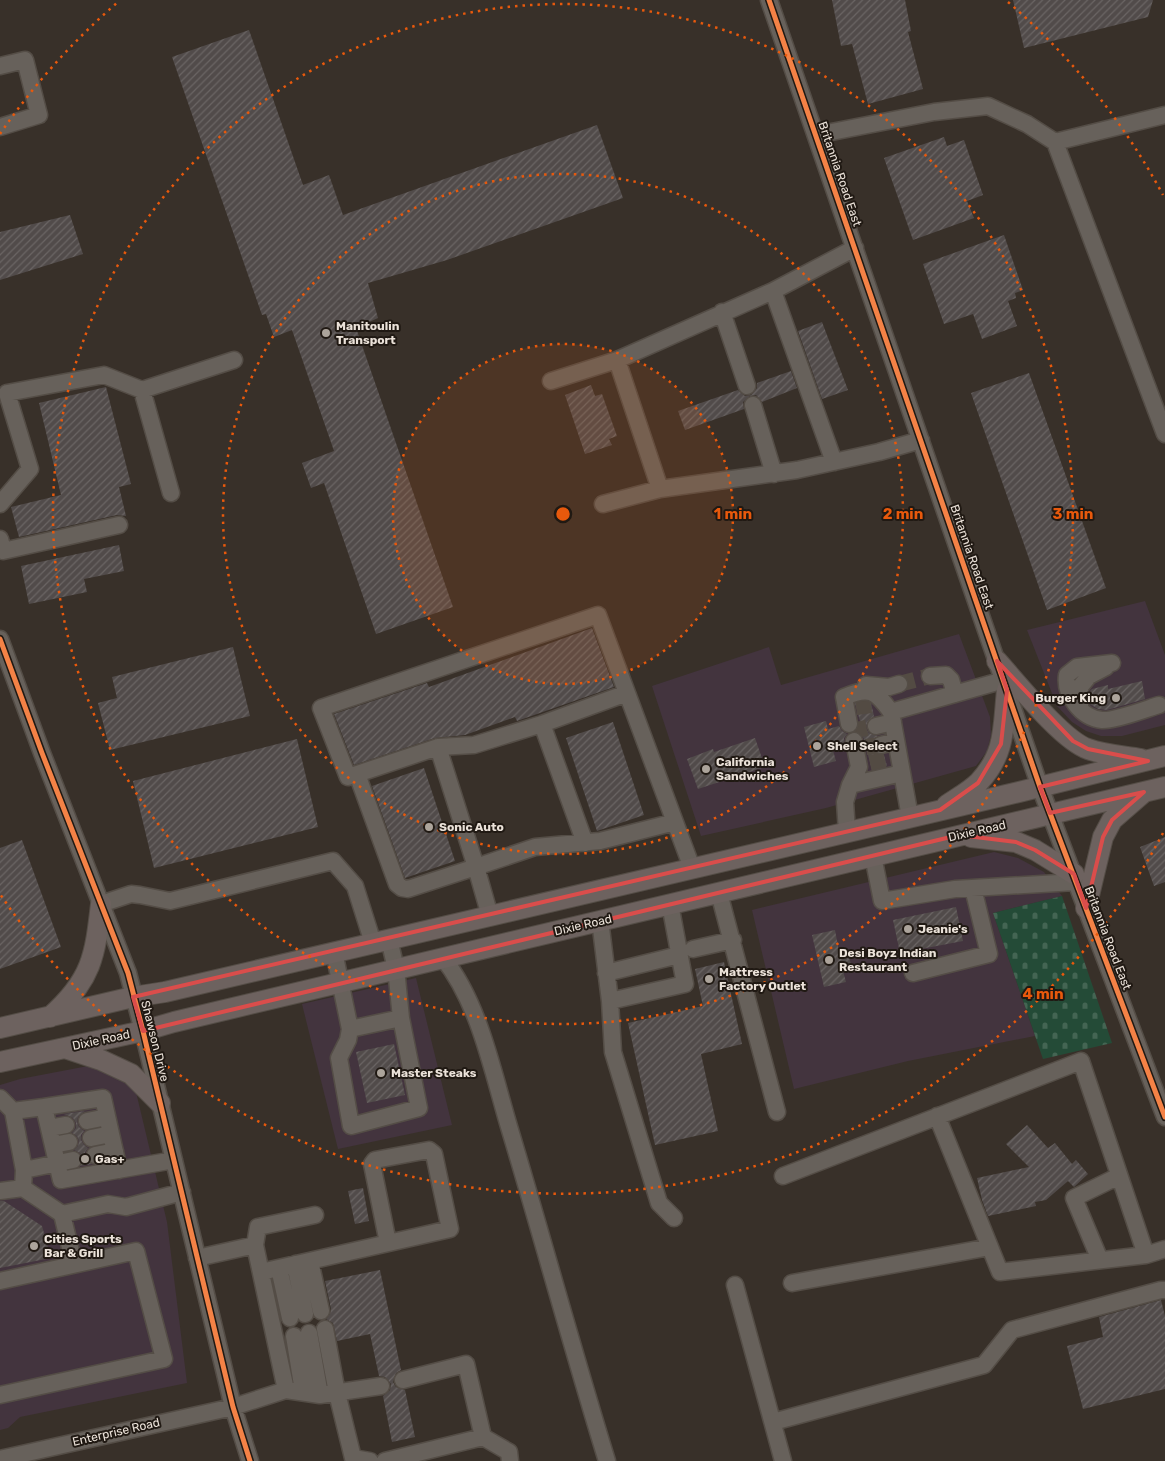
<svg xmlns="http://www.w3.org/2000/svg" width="1165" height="1461" font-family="Rubik,sans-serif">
<defs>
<pattern id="cemetery-stones" width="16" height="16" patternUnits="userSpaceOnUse" patternTransform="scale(1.25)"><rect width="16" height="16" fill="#244b37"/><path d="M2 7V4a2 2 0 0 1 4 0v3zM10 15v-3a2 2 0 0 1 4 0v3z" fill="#446553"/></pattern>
<pattern id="building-hatch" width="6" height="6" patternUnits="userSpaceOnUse" patternTransform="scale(1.25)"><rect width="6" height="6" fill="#514b4a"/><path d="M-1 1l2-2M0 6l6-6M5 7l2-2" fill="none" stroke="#6a6564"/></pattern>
</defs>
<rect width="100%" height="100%" fill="#383029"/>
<path fill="#43343e" d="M1145 601 1165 655V725L1122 736H1101L1086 731 1072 722 1057 706 1027 630Z
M959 634 990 717 991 735 987 751 976 766 826 808 701 836 652 686 769 647 781 685Z
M994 852 1018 858 1044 872 1062 896 993 913 1035 1036 908 1061 794 1089 752 910Z
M416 978 452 1125 338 1149 302 1004Z
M88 1066 120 1075 136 1092 167 1222 187 1383 20 1417 8 1428 0 1430V1085L20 1079Z"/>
<path fill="url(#cemetery-stones)" d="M1062 896 1112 1043 1043 1059 993 913Z"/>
<path fill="url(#building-hatch)" d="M832 0H905L911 31 908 32 923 89 868 104 852 44 841 46Z
M1013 0H1153L1148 17 1024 48Z
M249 30 303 185 329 175 343 215 597 125 623 198 447 260 368 283 378 318 356 328 453 607 376 634 324 483 311 488 302 463 334 451 292 330 274 337 266 314 262 315 172 57Z
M944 137 947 146 964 140 983 195 967 201 974 218 913 240 884 158Z
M70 215 83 254 0 280V232Z
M1004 235 1023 290 1015 293 1016 298 1008 301 1017 326 982 339 973 314 944 324 923 264Z
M822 322 848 390 822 399 798 331Z
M791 371 797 388 762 402 756 395 750 396 743 402 744 409 685 430 678 411 738 390 745 396 751 395 757 388V383Z
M1029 373 1106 588 1047 610 971 393Z
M591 385 595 396 602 394 617 436 609 439 612 445 585 454 565 395Z
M106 387 131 484 119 487 126 516 117 515 19 537 11 507 61 495 39 403Z
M119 545 124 571 84 579 87 592 29 604 21 566Z
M592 628 614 687 517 721 515 717 465 735 435 738 354 765 334 714 427 683 429 687Z
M233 647 250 716 110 750 98 703 117 698 112 677Z
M1142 681 1145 699 1107 710 1098 709 1090 704V691L1092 689 1108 685V689Z
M866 701 871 703 874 716 867 723 866 729 869 733 878 736 872 742V748L878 754 884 755 887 766 872 770 864 739 861 734 856 731 860 721 855 703Z
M826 721 828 729 839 726 842 731 847 734 844 738V744L832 747 836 761 814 767 804 727Z
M613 722 644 815 597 831 566 738Z
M755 738 765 767 698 789 687 759 713 749 714 752Z
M297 739 318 827 154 868 133 781Z
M424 768 455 861 405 878 372 786Z
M1165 837V882L1154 886 1140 847Z
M22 840 61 947 0 969V848Z
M956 907 963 941 900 953 893 920Z
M835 930 840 957 849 956 852 969 843 971 846 982 824 987 812 935Z
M724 962 742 1044 701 1054 718 1131 655 1145 628 1023 703 1006 695 969Z
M394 1044 405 1095 367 1103 356 1052Z
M85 1111 78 1117 77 1122 79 1127 84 1131 81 1135V1140L84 1145 88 1148 85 1152V1157L92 1164 80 1166 83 1158 80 1153 74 1150 78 1146 79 1141 77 1136 72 1133 76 1128V1123L73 1118 64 1114Z
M1027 1125 1048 1148 1055 1143 1072 1164 1076 1160 1088 1174 1074 1187 1068 1181 1046 1200 1035 1202 1036 1206 988 1216 982 1200 977 1178 1029 1167 1006 1144Z
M363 1188 369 1221 355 1224 348 1191Z
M0 1201H4L42 1226 51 1258 0 1268Z
M380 1270 401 1370 396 1373 393 1382 396 1387 405 1390 415 1437 392 1442 383 1396 390 1390 391 1384 385 1377 379 1376 370 1334 337 1341 333 1323 326 1319 330 1314 331 1309 325 1281Z
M1161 1300 1165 1316V1389L1083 1409 1067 1346 1103 1337 1099 1317Z"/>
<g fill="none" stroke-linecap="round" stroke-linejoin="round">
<path stroke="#534b43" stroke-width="16" stroke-dasharray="16 8" stroke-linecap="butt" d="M899 684 930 676
M856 707 871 705
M851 731 876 726
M866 747 881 745
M870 763 885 760"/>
<g stroke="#544d46" stroke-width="19">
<path id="minor" d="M769 0 1040 787 1165 1117
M0 66 25 60 39 115 0 127
M816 135 934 112 988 106 1027 124 1055 142 1165 434
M1055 142 1165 115
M722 312 747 386
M551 381 617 360 773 291
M753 405 774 474
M834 462 773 291 855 248
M660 489 797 470 879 452 921 440
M171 493 142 390 234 360
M0 504 30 469 7 393 104 375 142 390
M603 504 660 489 617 360
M0 539 3 551 119 525
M0 639 42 753 128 973 143 1031 233 1407 250 1461
M1112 663 1077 667 1067 675C1064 695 1081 718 1102 720 1115 721 1146 709 1159 705
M930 676 946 675 951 680 955 694
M866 685 889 687 899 684
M1080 708V687L1089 676 1106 667
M542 724 585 843
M849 724 844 697C870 686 876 691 891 712
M876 726 893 722
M881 745 896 741
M438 747 476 867 535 847 600 841 675 822
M357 774 438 747 474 745 542 724 627 693
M850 785 902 773
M910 817 891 712 1004 680
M847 832 845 802 850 785 859 767 854 741
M873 856 882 901 955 889 1076 882
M719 893 777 1112
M101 904 131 894 140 895 170 901 333 861 355 886 373 943
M490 916 476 867 408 889 402 888 397 884 357 774 348 777 321 708 598 615 692 868
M600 920 610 1001 613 1052 659 1203 674 1218
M693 949 733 940
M334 952 350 1029 401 1018 396 969 389 939
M443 958C480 1004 493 1074 510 1130 543 1240 573 1351 607 1461
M606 973 679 955
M913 973 989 954 973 888
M610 1001 685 984 670 904
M350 1029 348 1040 339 1058 351 1126 419 1108 401 1018
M0 1098 13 1111 24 1170 23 1188 0 1191
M44 1107 103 1098 119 1170
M13 1111 44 1107 61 1180 174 1160
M937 1116 1000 1272 1146 1255
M87 1121 107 1117
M49 1128 66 1125
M91 1138 111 1134
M53 1145 69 1142
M95 1155 115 1151
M24 1170 73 1160
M783 1176 1081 1061 1146 1255 1165 1249
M23 1188 62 1214 108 1204 126 1207 182 1192
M62 1214 74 1264
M255 1245 258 1227 315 1215
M1100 1260 1074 1198 1119 1176
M310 1261 321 1311
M295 1264 305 1314
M279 1268 290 1318
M261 1272 450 1229 434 1154 429 1150 375 1160 372 1164 388 1243
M0 1281 136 1251 164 1359 0 1395
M792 1283 990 1247
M735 1285 783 1461
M325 1329 337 1393 353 1458 370 1461
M309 1333 320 1395
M294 1336 303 1391
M286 1390 320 1395 381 1386
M773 1422 984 1365 1012 1330 1161 1290H1165
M483 1437 509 1452 510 1461
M0 1459 233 1407 286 1390 255 1245 197 1258
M385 1461 483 1437 466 1364 403 1380"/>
</g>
<g stroke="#544d46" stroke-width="22">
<path id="major" d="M997 661C1017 683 1062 740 1088 749 1105 755 1124 756 1141 759
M947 805C957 798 970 791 979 782 1006 753 1003 727 1007 690
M971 837 1016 842 1035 850 1074 874
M1086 908 1103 837 1112 820 1143 793
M50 1017C92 980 95 956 101 904
M0 1028 133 997 165 992 1019 792 1165 756
M68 1049 101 1060 131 1074 160 1103
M0 1062 143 1031 174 1022 1165 787"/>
</g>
<use href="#minor" stroke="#67615b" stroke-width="16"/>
<use href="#major" stroke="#6d625f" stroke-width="20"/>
<g stroke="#201913" stroke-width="8">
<path id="cycleway" d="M769 0 1040 787 1165 1117
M0 639 42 753 128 973 143 1031 233 1407 250 1461"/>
</g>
<use href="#cycleway" stroke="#f48246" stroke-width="5"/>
</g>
<path fill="none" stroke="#da4d4b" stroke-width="4" stroke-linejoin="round" d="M997 661 1073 741 1088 749 1148 761 1040 787 1050 813 1144 792 1112 820 1103 837 1086 908 1074 874 1035 850 1016 842 959 835 143 1031 133 997 940 810 978 783 1001 744 1007 690Z"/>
<circle cx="563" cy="514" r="170" fill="#e8590c" fill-opacity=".12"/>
<g fill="none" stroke="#e8590c" stroke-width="2.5" stroke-dasharray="2.5 5">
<circle cx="563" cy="514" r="170"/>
<circle cx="563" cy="514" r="340"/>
<circle cx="563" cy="514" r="510"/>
<path d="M1163 833A679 679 0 0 1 0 894M0 134A679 679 0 0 1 118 2M1008 2A679 679 0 0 1 1163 195"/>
</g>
<g fill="#aca49b" stroke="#201913" stroke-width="2">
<circle cx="326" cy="333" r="5"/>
<circle cx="1116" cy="698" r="5"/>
<circle cx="817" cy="746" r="5"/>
<circle cx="706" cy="769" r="5"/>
<circle cx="429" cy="827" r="5"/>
<circle cx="908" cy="929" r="5"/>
<circle cx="829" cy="960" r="5"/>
<circle cx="709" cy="979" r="5"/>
<circle cx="381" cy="1073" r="5"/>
<circle cx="85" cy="1159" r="5"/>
<circle cx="34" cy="1246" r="5"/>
</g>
<g text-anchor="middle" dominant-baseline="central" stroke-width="4" stroke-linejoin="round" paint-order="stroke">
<g font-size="12" fill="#ebe2d9" stroke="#201913">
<text transform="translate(840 174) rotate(71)">Britannia Road East</text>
<text transform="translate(972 557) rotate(71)">Britannia Road East</text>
<text transform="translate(977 831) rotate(-13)">Dixie Road</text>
<text transform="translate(583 925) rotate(-13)">Dixie Road</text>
<text transform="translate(1108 938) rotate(69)">Britannia Road East</text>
<text transform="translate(101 1040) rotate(-12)">Dixie Road</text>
<text transform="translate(155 1041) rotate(76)">Shawson Drive</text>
<text transform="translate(116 1432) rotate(-13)">Enterprise Road</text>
</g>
<g font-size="12" font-weight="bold" fill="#ebe2d9" stroke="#201913" text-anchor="start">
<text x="336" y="326">Manitoulin<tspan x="336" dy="14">Transport</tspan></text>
<text x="1106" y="698" text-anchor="end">Burger King</text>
<text x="827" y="746">Shell Select</text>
<text x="716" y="762">California<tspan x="716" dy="14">Sandwiches</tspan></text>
<text x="439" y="827">Sonic Auto</text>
<text x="918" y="929">Jeanie's</text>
<text x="839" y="953">Desi Boyz Indian<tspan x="839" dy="14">Restaurant</tspan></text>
<text x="719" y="972">Mattress<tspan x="719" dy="14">Factory Outlet</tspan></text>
<text x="391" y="1073">Master Steaks</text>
<text x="95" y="1159">Gas+</text>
<text x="44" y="1239">Cities Sports<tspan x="44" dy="14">Bar &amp; Grill</tspan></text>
</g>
</g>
<circle cx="563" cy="514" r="8" fill="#e8590c" stroke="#201913" stroke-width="2.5"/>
<g font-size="15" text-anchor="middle" font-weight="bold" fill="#e8590c" stroke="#201913" stroke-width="4" stroke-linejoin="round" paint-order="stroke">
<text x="733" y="519">1 min</text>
<text x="903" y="519">2 min</text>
<text x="1073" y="519">3 min</text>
<text x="1043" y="999">4 min</text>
</g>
</svg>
